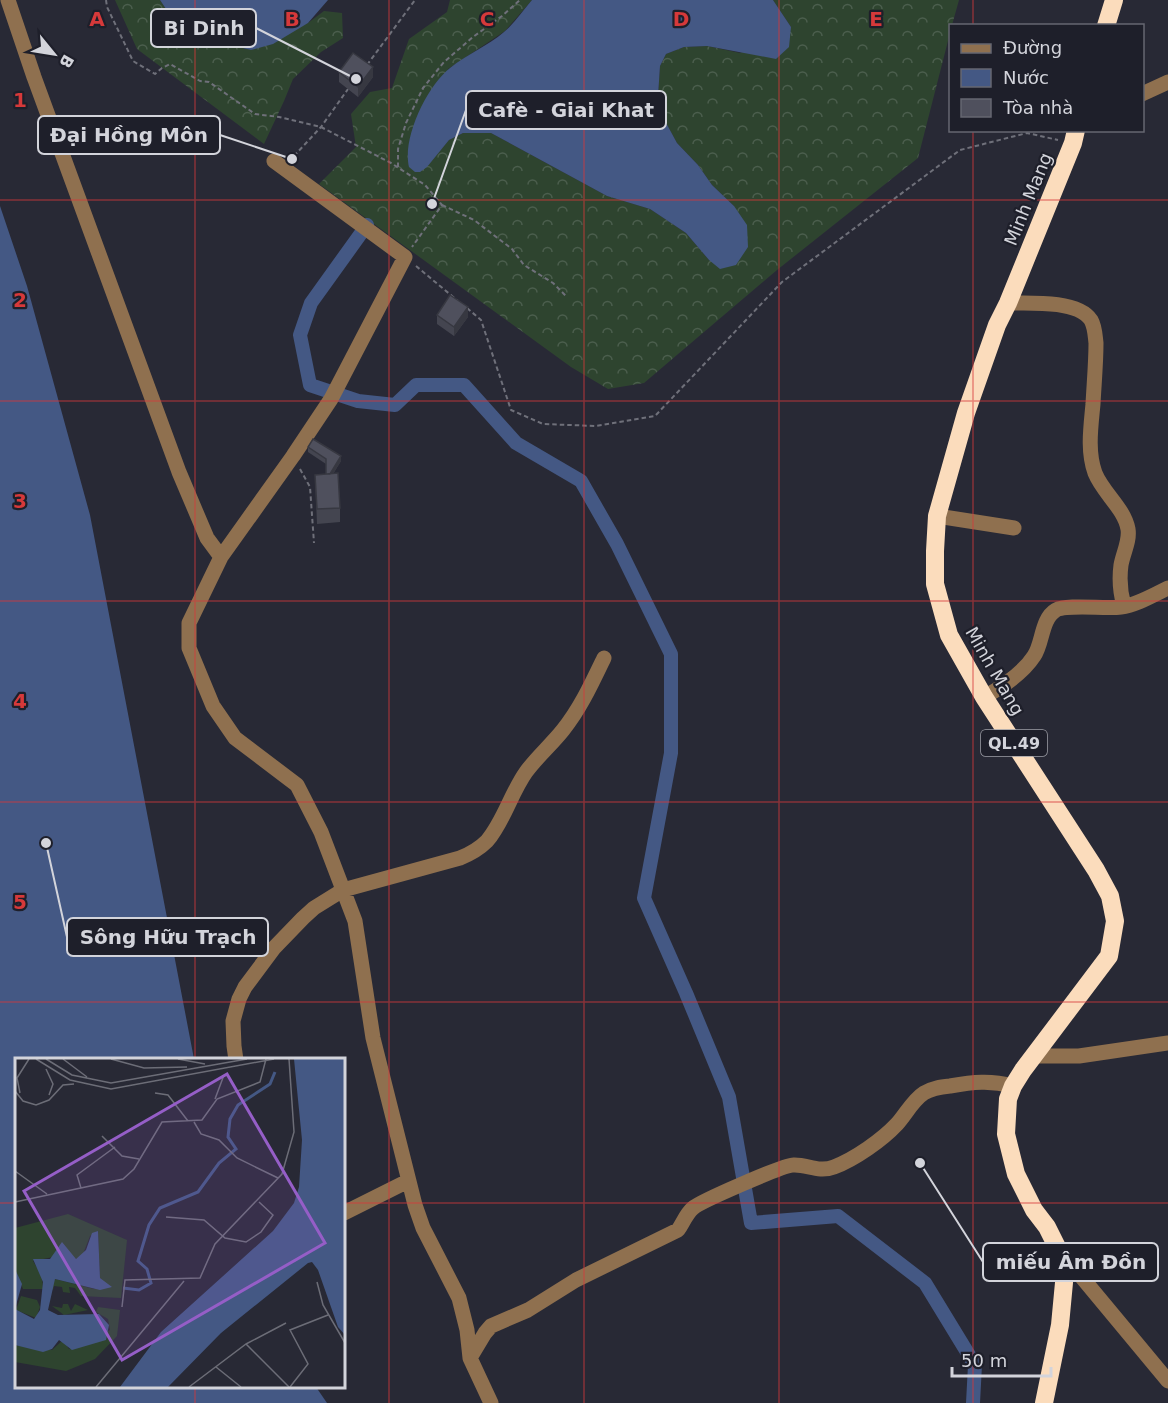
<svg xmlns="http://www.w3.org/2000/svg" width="1168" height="1403" font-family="'DejaVu Sans',sans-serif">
<defs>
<pattern id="forest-crowns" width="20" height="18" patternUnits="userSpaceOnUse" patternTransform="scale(1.5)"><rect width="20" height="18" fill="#2e442f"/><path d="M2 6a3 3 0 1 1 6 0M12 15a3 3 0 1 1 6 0" fill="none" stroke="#4b5e4d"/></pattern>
</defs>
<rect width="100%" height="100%" fill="#282935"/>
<path fill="url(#forest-crowns)" d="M115 0H160L166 9 188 30 219 42 251 50 308 23 324 11 342 13 343 38 321 52 293 79 284 101 264 144 137 49Z
M450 0H532L505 31 448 69 427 166 449 140 463 133H491L607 196 650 209 686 233 709 260 734 206 712 185 698 165 677 143 664 119 658 97 660 66 666 54 684 47 707 46 740 53 791 27 773 0H959L952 25 950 26V33L918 158 777 270 644 383 608 389 571 367 319 184 356 147 351 114 370 92 392 88 409 39 447 12Z"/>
<path fill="#445884" d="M160 0H328L308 23 273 44 251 50 219 42 188 29 166 9Z
M532 0H773L791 27 789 47 776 59 707 46 684 47 666 54 660 66 658 97 664 119 677 143 698 165 712 185 734 206 747 225 748 247 736 265 720 269 709 260 686 233 650 209 607 196 491 133H463L449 140 427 167 420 172H415L409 167C402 138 427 86 450 68 467 54 488 46 504 32 515 23 523 10 532 0Z
M0 206 27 286 90 515 194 1059 16 1060V1386L316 1387 327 1403H0Z"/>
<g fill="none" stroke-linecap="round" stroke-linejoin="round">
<path stroke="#445884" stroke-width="14" d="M367 225 311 303 300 335 310 385 358 401 395 405 416 385H464L516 443 581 481 617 544 671 654V753L644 898 686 993 729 1097 751 1223 838 1216 925 1283 975 1365 973 1403"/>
<path stroke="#6f707a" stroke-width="2" stroke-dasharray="4.5 3" stroke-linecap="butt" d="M106 0 107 7 133 61 155 74 162 68 170 64 200 81 209 82 255 114 279 117 321 127 391 163 425 185 442 205 412 247
M367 65 415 0
M294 156 321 127 348 89
M398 167V149L406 123 423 88 444 62 473 37 502 16 520 0
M442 205 474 220 512 249 524 265 553 283 566 296
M416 266 458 301
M467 308 481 320 511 410 543 424 596 426 655 416 782 282 960 150 1027 133 1058 140
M300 469 310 487 314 543"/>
<path stroke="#8f704f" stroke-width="15" d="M8 0 34 77 179 472 207 538 221 557
M1142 94 1168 82
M274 161 405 257 331 399 293 456 221 557 189 623V648L213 706 235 738 297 785 321 832 355 921 373 1038 415 1205 423 1228 459 1298 467 1330 470 1358 491 1403
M1008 303C1029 303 1078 300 1091 320 1095 327 1095 335 1096 343 1096 363 1094 384 1093 404 1091 426 1087 451 1095 473 1103 493 1124 508 1128 529 1130 541 1123 553 1121 565 1119 580 1120 592 1124 606
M937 516 1014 528
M984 697C1002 687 1023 673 1034 656 1043 643 1041 619 1056 610 1067 604 1105 609 1121 607 1137 605 1153 595 1168 588
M1033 1056H1079L1168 1043
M236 1060 234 1046 233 1021 239 999 245 987 274 948 303 918 314 908 343 890 460 858C470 854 479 849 487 841 504 821 511 793 526 772 537 757 551 745 563 730 580 709 592 683 604 658
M344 1213 408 1181
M1060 1251 1168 1381
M470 1358 485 1333 491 1326 528 1310 576 1280 678 1230C683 1223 686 1214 693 1208 701 1201 784 1165 793 1165 807 1164 818 1173 834 1167 855 1159 882 1140 897 1124 906 1114 913 1100 924 1093 932 1088 941 1087 950 1086 973 1082 990 1080 1013 1086"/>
<path stroke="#fbdcbc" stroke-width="18" d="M1106 26 1114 0
M1044 1403 1060 1325 1065 1272 1058 1249 1047 1227 1034 1210 1016 1174 1006 1134 1008 1099 1013 1086 1023 1070 1109 956 1115 921 1110 896 1096 870 984 697 949 635 935 584V551L937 516 966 413 997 325 1008 303 1073 143 1076 130"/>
</g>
<path fill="#444550" d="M339 72 373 77 358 97 339 82Z
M437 315 468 317 454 336 437 324Z
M308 447 341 461 333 474 340 508V522L317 524 315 475 326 474V464L308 452Z"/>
<path fill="#373841" d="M373 67V77L358 97V87Z
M468 307V317L454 336V327Z
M341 456V461L326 485V480Z"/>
<path fill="#4f505d" stroke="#373841" stroke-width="1.5" d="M353 53 373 67 358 87 339 72Z
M450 295 468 307 454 327 437 315Z
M313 439 341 456 330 474H326V459L308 447Z
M338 473 340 508 317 509 315 475Z"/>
<path fill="none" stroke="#d6393a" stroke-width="1.5" stroke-opacity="0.55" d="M195 0V1060M389 0V1403M584 0V1403M779 0V1403M973 0V26M973 130V1403M0 200H1168M0 401H1168M0 601H1168M0 802H1168M0 1002H1168M0 1203H16M344 1203H1168M195 1386V1403"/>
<g text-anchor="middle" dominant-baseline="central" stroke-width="4.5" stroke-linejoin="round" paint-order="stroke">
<rect fill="#1e1f2a" stroke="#9d9ea6" stroke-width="1.5" x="981" y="730" width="66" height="26" rx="4.5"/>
<g font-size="16" font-weight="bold" fill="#d3d4db">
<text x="1014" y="743">QL.49</text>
</g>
<g font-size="18" fill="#d3d4db" stroke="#1e1f2a">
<text transform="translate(1028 199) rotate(-68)">Minh Mang</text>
<text transform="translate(995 671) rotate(60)">Minh Mang</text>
</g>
</g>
<g transform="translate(15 1058)">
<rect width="330" height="330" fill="#282935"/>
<path d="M53 156 112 182 106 240 66 238 60 230 54 229 55 235 48 234 47 229 39 228 38 232 35 229 40 221 79 231 89 225 85 220 83 173 75 178 68 196 61 201 54 196 18 203 27 218 28 231H8L0 211V170ZM6 238 22 242 25 249 21 260 1 252ZM48 246H53L56 253 60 246 73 252 49 257 37 248 47 250ZM83 249 105 252 102 278 80 301 51 313 0 304V287L37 292 48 282 54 291 95 272 93 261 81 254Z" fill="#2e442f"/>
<path d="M279 1H330V277L323 269 303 212 297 204 293 205 206 275 153 329H105L146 274 258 173 279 145 284 129 287 82ZM83 173 85 220 97 229 85 232 40 221 33 252 43 257 84 256 94 267 91 282 57 292 44 282 37 291 28 294 0 287V211L7 226 0 251 19 261 25 252 28 224 18 201H35L47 184 61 201 71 192 77 175Z" fill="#445884"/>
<path fill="none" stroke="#445884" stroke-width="3" d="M108 230 124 232 136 225 132 211 123 203 134 167 145 150 183 134 204 105 221 91 213 79 215 61 223 47 255 26 260 14"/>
<path fill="none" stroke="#6c6d77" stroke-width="1.5" d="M21 1 55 22 96 31 259 1M31 1 57 17 96 25 232 1M48 1 72 19M96 1 129 10 172 9M163 1 190 6M31 11 38 26 34 37M0 33 8 43 21 47 34 42 48 27 59 26M5 35 2 20 14 1M140 35 153 37 173 63M200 41 209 17M179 64 186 76 204 82 222 100 263 120M87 78 107 98 124 101M0 113 32 136M66 130 62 117 100 89M0 144 108 121 119 111 147 64 187 62 202 41 245 24 251 1M151 159 189 162 210 180 231 184 246 174 258 157 244 144M302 224 308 247 330 285M107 249 110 222 185 220 200 186 267 116 279 74 274 1M231 286 271 265M201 309 226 329M81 329 169 223M174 329 231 286 274 329M275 329 293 306 275 272 313 257"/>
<path fill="#955ec7" fill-opacity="0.15" stroke="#955ec7" stroke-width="3" d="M212 16 310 185 107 302 9 133Z"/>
<rect width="330" height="330" fill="none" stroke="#d3d4db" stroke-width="3"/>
</g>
<g font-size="20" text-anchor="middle" font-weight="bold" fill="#d6393a" stroke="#1e1f2a" stroke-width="4.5" stroke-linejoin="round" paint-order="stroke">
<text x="97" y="26">A</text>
<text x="292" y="26">B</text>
<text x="487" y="26">C</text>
<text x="681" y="26">D</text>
<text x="876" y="26">E</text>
<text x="20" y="107">1</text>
<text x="20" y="307">2</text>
<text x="20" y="508">3</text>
<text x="20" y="708">4</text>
<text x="20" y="909">5</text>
</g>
<path fill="none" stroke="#d3d4db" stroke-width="2" d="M356 79L256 28M432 204L466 110M292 159L220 135M46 843L67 937M920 1163L983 1262"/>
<g fill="#d3d4db" stroke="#1e1f2a" stroke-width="2">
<circle cx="356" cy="79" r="6"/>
<circle cx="432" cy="204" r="6"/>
<circle cx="292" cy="159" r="6"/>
<circle cx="46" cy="843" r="6"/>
<circle cx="920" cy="1163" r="6"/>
</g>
<g fill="#1e1f2a" stroke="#d3d4db" stroke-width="2">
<rect x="151" y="9" width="105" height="38" rx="6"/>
<rect x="466" y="91" width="200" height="38" rx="6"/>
<rect x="38" y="116" width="182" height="38" rx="6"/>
<rect x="67" y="918" width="201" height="38" rx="6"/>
<rect x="983" y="1243" width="175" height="38" rx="6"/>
</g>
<g font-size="20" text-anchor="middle" font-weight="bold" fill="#d3d4db">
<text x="204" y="35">Bi Dinh</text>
<text x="566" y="117">Cafè - Giai Khat</text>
<text x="129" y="142">Đại Hồng Môn</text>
<text x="168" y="944">Sông Hữu Trạch</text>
<text x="1071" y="1269">miếu Âm Đồn</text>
</g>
<rect x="949" y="24" width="195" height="108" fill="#1e1f2a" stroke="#666771" stroke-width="1.5"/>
<rect x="961" y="44" width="30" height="9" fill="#8f704f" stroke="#666771" stroke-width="1.5"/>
<text x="1003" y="54" font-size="18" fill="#d3d4db">Đường</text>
<rect x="961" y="69" width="30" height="18" fill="#445884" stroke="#666771" stroke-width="1.5"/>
<text x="1003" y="84" font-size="18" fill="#d3d4db">Nước</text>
<rect x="961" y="99" width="30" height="18" fill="#4f505d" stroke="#666771" stroke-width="1.5"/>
<text x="1003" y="114" font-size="18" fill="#d3d4db">Tòa nhà</text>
<g transform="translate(54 54) rotate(120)" stroke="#1e1f2a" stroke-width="4.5" paint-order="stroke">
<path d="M0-4.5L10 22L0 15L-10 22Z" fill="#d3d4db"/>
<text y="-9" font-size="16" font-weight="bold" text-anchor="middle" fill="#d3d4db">B</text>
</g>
<path d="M952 1367v9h99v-9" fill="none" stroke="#d3d4db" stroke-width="3"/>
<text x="961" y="1367" font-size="18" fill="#d3d4db" stroke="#1e1f2a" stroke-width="4.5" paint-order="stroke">50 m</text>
</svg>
